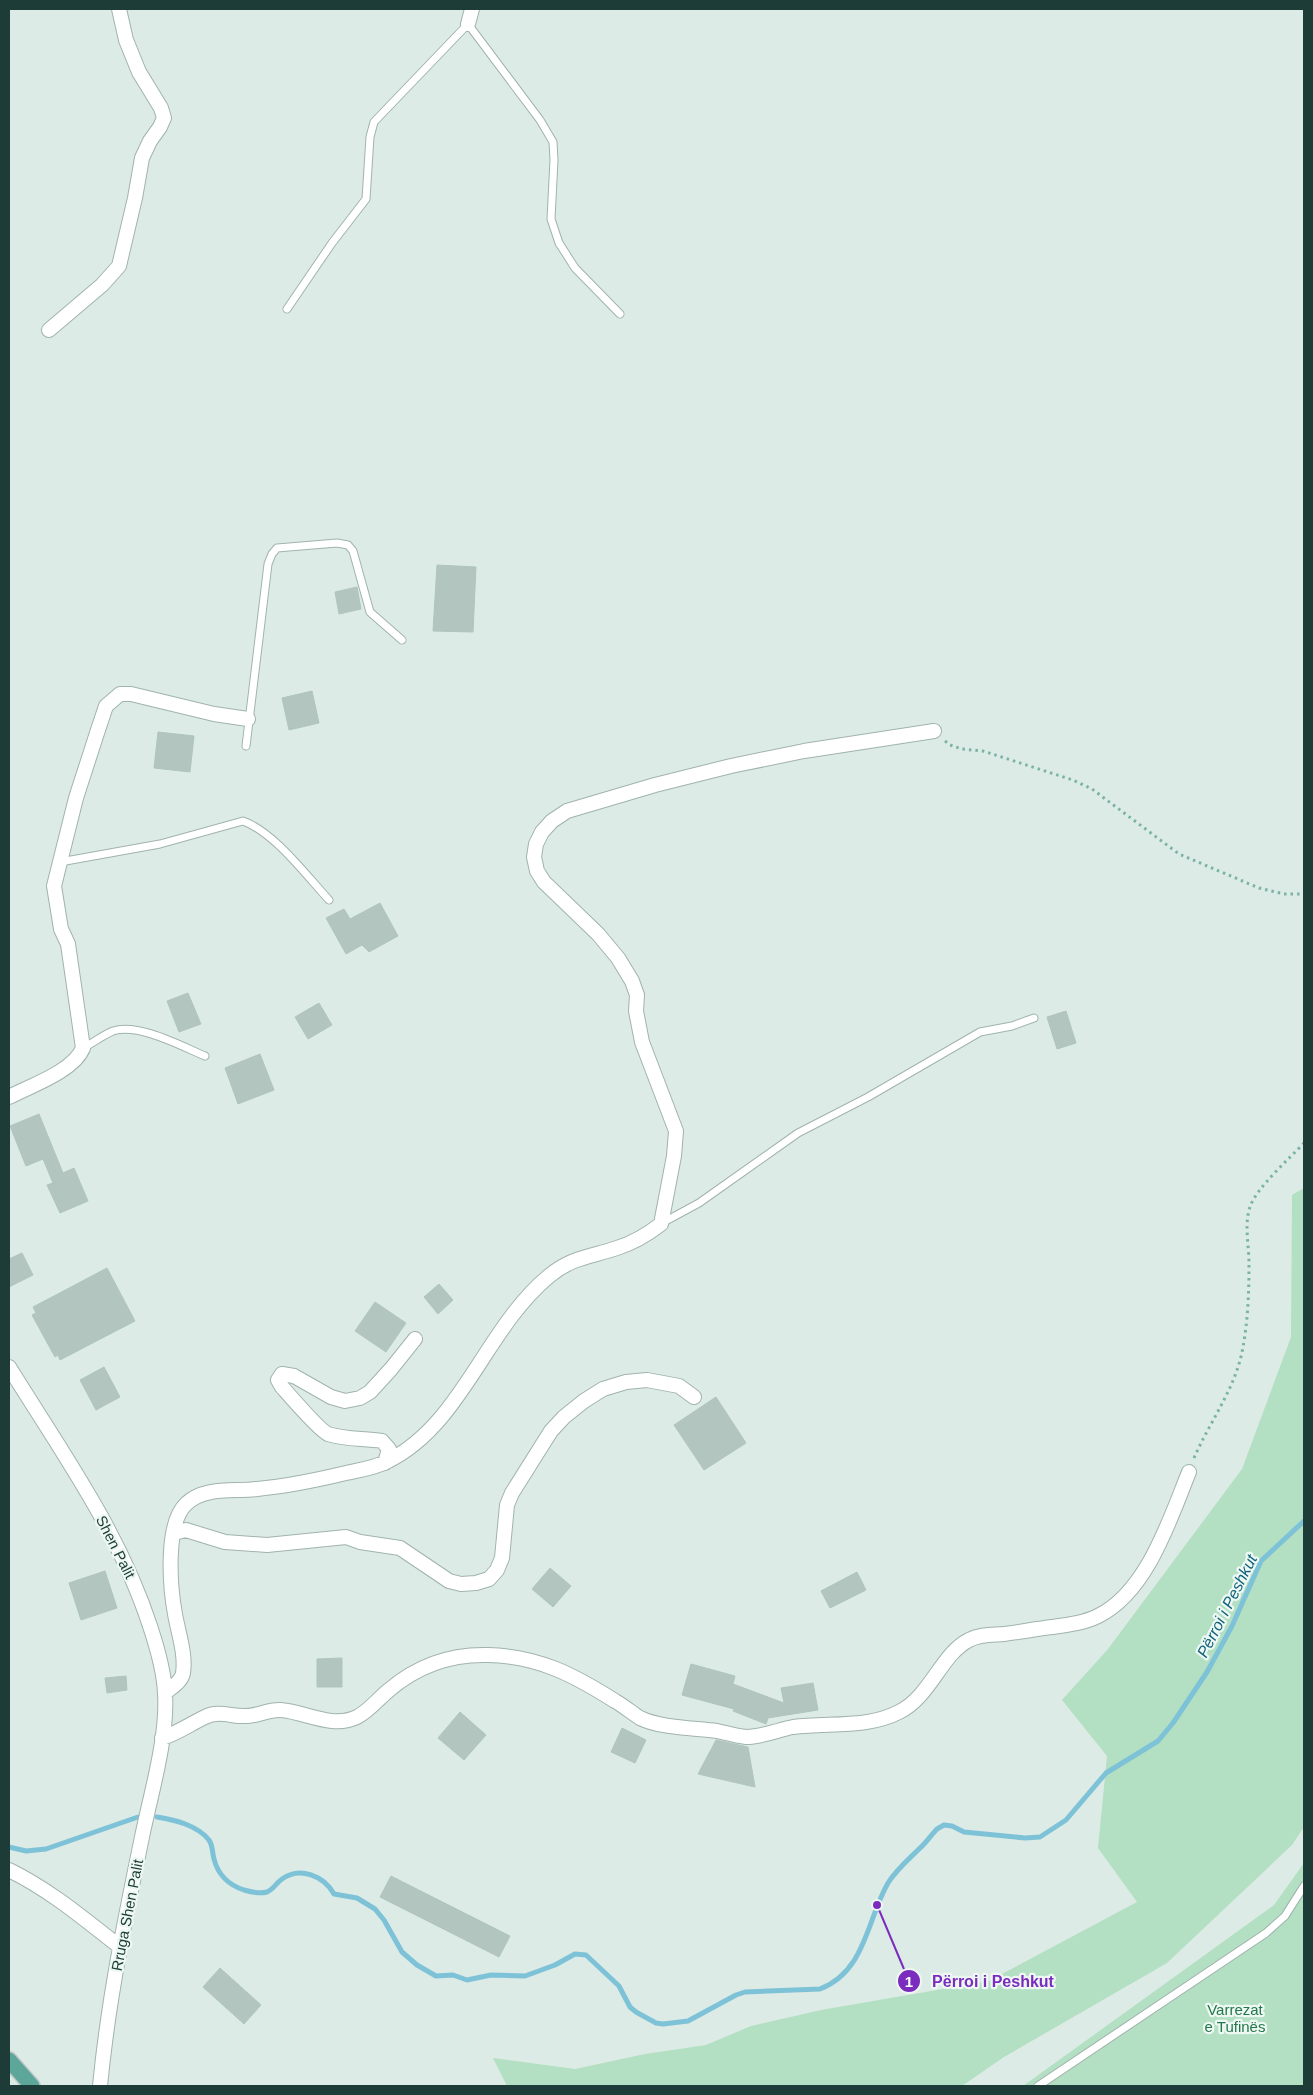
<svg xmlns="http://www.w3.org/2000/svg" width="1313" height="2095" font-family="Arial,sans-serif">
<rect width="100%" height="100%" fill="#ddebe6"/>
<path fill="#b3dfc3" d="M1304 1188V1827L1292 1845 1167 1963 1004 2057 962 2086H507L493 2058 575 2069 645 2054 706 2045 751 2026 821 2010 989 1981 1137 1902 1098 1848 1107 1756 1062 1700 1108 1649 1242 1469 1291 1337 1292 1195Z
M1304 1863V2086H1023L1274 1905Z"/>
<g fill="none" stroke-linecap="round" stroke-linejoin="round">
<path stroke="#7ec2d8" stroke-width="5" d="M157 1817C175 1820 197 1825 209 1840 213 1846 212 1852 214 1859 218 1875 229 1885 244 1890 251 1892 260 1894 267 1892 274 1889 276 1883 282 1879 300 1866 324 1876 334 1894L357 1898 375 1909 384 1920 402 1952 417 1965 436 1976 453 1975 467 1980 491 1975 525 1976 555 1965 575 1954 586 1955 619 1986 630 2007 636 2012 656 2023 663 2024 688 2021 736 1995 745 1992 820 1989C866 1971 867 1919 888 1883 897 1869 908 1860 919 1849 926 1843 931 1835 937 1829L944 1825 952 1826 964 1832 1025 1838 1040 1837 1066 1820 1106 1773 1158 1741 1173 1723 1207 1672 1232 1626 1261 1561 1304 1521
M9 1847 26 1851 46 1849 138 1817"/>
</g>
<path fill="#b2c6bf" stroke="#afc5be" d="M437 565 476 567 473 632 433 631Z
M357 587 361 609 339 614 335 592Z
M312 691 319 723 289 730 282 698Z
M158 732 194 736 190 772 154 768Z
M380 903 398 936 369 952 362 945 346 954 326 918 344 909 350 919Z
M188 993 201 1024 179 1032 167 1001Z
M319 1003 332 1025 308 1039 295 1017Z
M1066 1011 1076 1043 1057 1049 1047 1017Z
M260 1054 274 1090 238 1104 225 1068Z
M39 1114 63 1173 74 1168 88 1201 60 1213 47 1185 53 1183 43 1159 26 1166 10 1126Z
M22 1253 33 1275 9 1287V1259Z
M107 1268 135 1321 60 1360 58 1355 55 1357 32 1315 36 1313 33 1307Z
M439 1284 453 1300 438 1314 424 1297Z
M375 1302 406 1323 386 1352 355 1331Z
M104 1367 120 1397 96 1410 80 1380Z
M716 1397 746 1443 704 1470 674 1425Z
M550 1568 571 1586 553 1607 532 1589Z
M105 1571 117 1608 81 1620 69 1583Z
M857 1572 866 1590 830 1608 821 1591Z
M342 1658V1687H317V1659Z
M691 1664 735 1676 733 1684 784 1703 781 1688 813 1683 818 1710 768 1718 766 1724 733 1711 734 1709 682 1695Z
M126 1676 127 1690 107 1693 105 1678Z
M460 1712 486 1735 464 1760 438 1738Z
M622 1728 646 1740 635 1763 611 1752Z
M716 1740 748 1747 755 1787 698 1774Z
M391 1876 510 1936 499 1957 380 1897Z
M220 1968 261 2005 244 2024 203 1987Z"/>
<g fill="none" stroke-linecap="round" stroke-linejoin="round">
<g stroke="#a0b3ae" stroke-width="9">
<path id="service" d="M287 309 332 243 366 199 370 137 374 122 468 24 540 120 553 142 554 160 551 219 559 243 575 268 620 314
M246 746 268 564 272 554 277 548 337 543 348 545 353 551 370 612 402 640
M60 862 160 844 243 821C274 832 306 875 329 900
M83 1048C93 1043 103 1035 113 1031 139 1023 181 1046 205 1056
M662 1223 699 1203 798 1133 868 1097 980 1032 1012 1026 1034 1018
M1038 2086 1266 1933 1285 1916 1304 1886"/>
</g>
<g stroke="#a0b3ae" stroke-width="16">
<path id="minor" d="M468 24 472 9
M49 330 102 285 119 266 135 198 142 158 150 141 160 127 164 118 161 108 139 72 126 40 119 9
M9 1097C30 1086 74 1071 83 1048L68 944 61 929 54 886 76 798 97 733 106 706 120 694H131L214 714 248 719
M9 1367C61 1451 119 1531 150 1626 157 1647 164 1670 165 1693 168 1737 151 1793 142 1837 125 1919 108 2002 100 2086
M385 1463 389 1449 382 1441C364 1438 346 1440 328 1434 320 1431 290 1396 282 1387L278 1380 282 1374 294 1376 331 1397 345 1401 360 1398 370 1392 391 1369 415 1339
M174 1533 186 1530 225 1542 267 1545 346 1537 360 1542 400 1548 449 1581 461 1584 476 1583 489 1579 497 1570 502 1558 507 1505 512 1493 551 1431 564 1417 584 1401 603 1389 626 1382 647 1380 679 1386 694 1397
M165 1693C172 1687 182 1681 183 1673 186 1654 178 1632 175 1614 170 1587 165 1524 186 1504 204 1486 234 1492 257 1489 288 1486 317 1480 346 1473 360 1470 375 1468 388 1461 462 1424 485 1329 549 1276 572 1257 590 1257 617 1248 633 1243 648 1234 661 1224L674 1156 676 1131 642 1042 636 1011 637 995 632 981 618 958 598 934 544 882 537 871 534 857 536 844 542 832 552 821 567 811 655 785 731 766 804 751 934 731
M162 1738C178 1733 190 1724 205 1717 219 1710 232 1717 246 1716 258 1716 269 1709 281 1710 306 1712 332 1729 357 1717 369 1711 378 1699 389 1690 417 1666 451 1654 488 1655 538 1656 574 1675 615 1701 624 1706 632 1713 640 1718 660 1728 695 1728 717 1731 726 1733 736 1736 746 1737 762 1737 778 1730 793 1727 828 1722 866 1729 899 1712 931 1696 941 1654 969 1640 980 1634 992 1635 1004 1634 1020 1632 1036 1629 1052 1627 1067 1625 1084 1623 1098 1616 1147 1592 1170 1519 1189 1472
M9 1870C50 1890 84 1919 120 1947"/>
</g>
<g stroke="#c0c8c7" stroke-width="18">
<path id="primary" d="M9 2060 32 2086"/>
</g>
<path stroke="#7ab3a6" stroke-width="3" stroke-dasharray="2.5 4" stroke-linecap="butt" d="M945 741 950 745 962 749 983 751 1073 780 1092 789 1179 854 1259 888 1284 894H1304
M1194 1458C1210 1421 1236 1388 1243 1347 1248 1320 1249 1291 1249 1264 1249 1246 1244 1224 1250 1207 1256 1188 1290 1158 1304 1143"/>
<use href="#service" stroke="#fff" stroke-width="7"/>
<use href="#minor" stroke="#fff" stroke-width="14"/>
<use href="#primary" stroke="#5ca69a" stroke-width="15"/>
</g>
<g text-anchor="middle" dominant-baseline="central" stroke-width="4.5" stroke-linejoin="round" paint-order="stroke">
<g font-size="15" fill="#1d3c37" stroke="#eef8f3">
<text transform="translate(116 1547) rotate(63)">Shen Palit</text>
<text transform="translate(127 1915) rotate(-79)">Rruga Shen Palit</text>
</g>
<g font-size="15" fill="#23774b" stroke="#eef8f3">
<text x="1235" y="2009">Varrezat<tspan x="1235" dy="17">e Tufinës</tspan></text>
</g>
<g font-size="16" font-style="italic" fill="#11627e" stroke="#eef8f3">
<text transform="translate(1227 1606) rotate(-63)">Përroi i Peshkut</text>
</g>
</g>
<path fill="none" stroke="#7b2cbf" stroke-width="2" d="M877 1905L909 1981"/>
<g fill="#7b2cbf" stroke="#eef8f3" stroke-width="2">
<circle cx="877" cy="1905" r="5"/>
<circle cx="909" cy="1981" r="12"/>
</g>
<g font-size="15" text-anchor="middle" font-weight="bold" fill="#fff">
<text x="909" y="1987">1</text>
</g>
<g font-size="16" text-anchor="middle" font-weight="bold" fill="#7b2cbf" stroke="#eef8f3" stroke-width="4.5" stroke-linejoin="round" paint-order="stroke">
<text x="993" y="1987">Përroi i Peshkut</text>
</g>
<rect width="1313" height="2095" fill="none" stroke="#1d3c37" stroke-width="20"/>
</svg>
